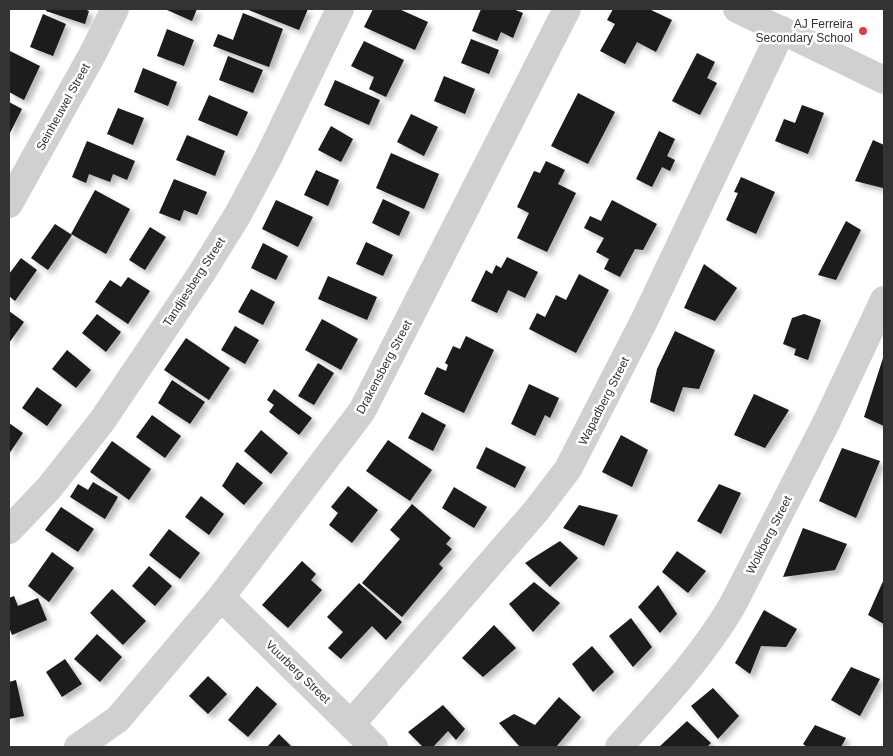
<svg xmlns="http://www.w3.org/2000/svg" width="893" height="756" font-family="Arial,sans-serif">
<defs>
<filter id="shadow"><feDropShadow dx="4.5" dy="4.5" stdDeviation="2.5" flood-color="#0004"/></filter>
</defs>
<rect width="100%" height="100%" fill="#fff"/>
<path fill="#1a1a1a" filter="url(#shadow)" d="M46 9H84L89 11 85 24 46 11Z
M167 9H197L192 21 167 10Z
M246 9H308L299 30Z
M373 9H399L428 22 415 50 364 27Z
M481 9H513L523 13 513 38 501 32 497 41 472 31Z
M613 9H649L672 20 656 52 637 42 625 64 600 51 615 24 607 20Z
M243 13 283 29 269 67 213 46 218 34 233 40Z
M43 14 66 24 53 56 30 47Z
M167 29 194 40 184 66 157 56Z
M471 39 499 50 489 74 461 63Z
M364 41 404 60 386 97 369 89 374 77 351 66Z
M10 51 40 66 24 100 9 92Z
M697 53 715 62 707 78 717 83 700 115 672 101Z
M228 56 263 70 253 93 219 80Z
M143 68 177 82 168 106 134 92Z
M444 76 475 89 465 114 434 101Z
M335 80 380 100 369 125 324 105Z
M578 93 615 112 588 164 551 146Z
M209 95 248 112 237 136 198 120Z
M9 102 22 109 9 135Z
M802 105 824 113 808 154 775 141 784 119 795 123Z
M118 108 144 118 133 145 107 134Z
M411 114 438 127 424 156 397 142Z
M331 126 353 139 341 162 318 150Z
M659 131 675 139 667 156 675 160 670 171 662 167 652 187 636 179Z
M187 135 225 151 215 176 176 160Z
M873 140 884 145 883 188 855 181Z
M87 141 135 161 127 180 113 174 110 182 89 174 86 183 72 177Z
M391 153 439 174 424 209 376 188Z
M546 161 565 170 558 184 576 193 547 252 517 238 529 213 517 207 534 171 540 173Z
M316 170 339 180 328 206 304 195Z
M741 177 775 192 756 234 726 220 738 193 734 192Z
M174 179 207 192 197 215 184 210 180 221 159 213Z
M95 190 130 209 106 254 71 234Z
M383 199 410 212 399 236 372 223Z
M276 200 313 217 298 247 262 229Z
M612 200 657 224 643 250 635 249 620 277 604 269 609 259 596 252 604 238 584 228 590 216 601 221Z
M846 221 861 230 836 280 818 275Z
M55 224 72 235 48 270 31 258Z
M150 227 166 237 145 270 129 260Z
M366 242 393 255 383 276 356 264Z
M263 243 288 256 276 280 251 268Z
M507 257 538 272 525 298 508 290 497 313 471 301 486 270 492 274 496 265 501 268Z
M21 258 37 270 15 301 9 296V274Z
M704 264 737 288 715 321 684 308Z
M579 274 609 290 576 353 529 329 537 313 545 317 556 295 566 300Z
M328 276 377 297 367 320 318 299Z
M128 277 150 291 128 324 95 302 110 280 121 287Z
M251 289 275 302 263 325 238 312Z
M9 311 24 322 9 343Z
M97 314 121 332 106 352 82 333Z
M804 314 821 320 808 360 794 355 796 349 783 344 792 318Z
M322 319 358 339 341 370 305 350Z
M235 326 259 340 245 364 221 350Z
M675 331 715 350 699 389 683 387 674 412 650 402 657 369Z
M466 336 494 350 464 413 424 394 437 367 446 371 448 365 445 363 453 346 460 349Z
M186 338 230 368 209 400 164 370Z
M67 350 91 370 76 388 52 369Z
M883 358 884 359V426L864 417Z
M318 363 334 373 314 405 298 396Z
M172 380 205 402 190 424 158 403Z
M529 384 559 398 550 418 545 415 535 436 511 424Z
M37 387 62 405 47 426 22 408Z
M274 389 312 418 299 435 269 412 274 405 267 400Z
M754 394 789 410 765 448 734 435Z
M422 412 446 425 433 451 408 438Z
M152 415 181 436 165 458 136 437Z
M9 423 23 433 9 454Z
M261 430 288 453 271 474 244 451Z
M621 435 648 450 632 487 602 472Z
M388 440 432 470 410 501 366 471Z
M112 441 151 469 129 500 90 472Z
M486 447 526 467 515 488 476 468Z
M842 448 880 461 856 518 819 501Z
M237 462 263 483 244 505 222 486Z
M93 482 118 497 105 519 70 497 78 484 88 490Z
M719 484 741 493 721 534 697 521Z
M348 486 378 510 352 543 329 525 338 513 331 507Z
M454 487 487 507 474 528 442 508Z
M201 496 224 514 209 535 185 517Z
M412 504 451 538 446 544 452 549 439 564 443 568 402 617 362 583 400 539 390 530Z
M579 505 618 515 604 546 563 528Z
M61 507 94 529 78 552 45 530Z
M803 528 847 544 835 570 783 577Z
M169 529 200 553 180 579 149 555Z
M560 541 578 558 550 587 525 563Z
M677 551 706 571 688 593 662 572Z
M52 552 74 568 49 602 28 586Z
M302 561 316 574 311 580 322 590 288 628 262 605Z
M149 566 172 586 155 606 132 586Z
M884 579V624L868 615Z
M534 582 560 603 533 632 509 604Z
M359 583 402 622 386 640 372 626 341 659 328 648 343 632 327 617Z
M658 585 677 614 660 633 638 607Z
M112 589 146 621 123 645 90 613Z
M14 596 18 606 38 598 47 620 12 635 9 627V598Z
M764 610 797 629 786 647 761 646 750 674 735 663Z
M631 618 652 647 633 667 609 636Z
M494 625 516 648 483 677 462 658Z
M97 634 122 657 100 682 74 659Z
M592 646 614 672 593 692 572 664Z
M65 659 82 684 62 697 46 672Z
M851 667 880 679 860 716 831 700Z
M208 676 227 694 208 714 189 696Z
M16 680 24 716 9 719V682Z
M257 686 277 704 248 737 228 720Z
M713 688 739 716 718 739 691 706Z
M559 697 581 717 556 747H520L499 723 514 714 535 725Z
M443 705 465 729 456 740 448 731 433 747H423L408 732Z
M687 721 711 743 707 747H659Z
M815 725 846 738 841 747H807L803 744Z
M279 734 292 747H267Z"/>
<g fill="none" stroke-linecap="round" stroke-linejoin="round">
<path stroke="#d0d0d0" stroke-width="28" d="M737 9 884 80
M9 204 92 55 115 9
M9 530 49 488 102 421 201 274 237 216 269 156 340 9
M221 597 374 747
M352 723 536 511 568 469 644 321 782 30
M78 747 118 719 221 597 362 411 567 9
M619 747C660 701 700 660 732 606L826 423 884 300"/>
</g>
<circle fill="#e63946" stroke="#fff" stroke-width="2" cx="863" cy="31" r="5"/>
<g text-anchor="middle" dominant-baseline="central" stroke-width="5" stroke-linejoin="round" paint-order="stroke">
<g font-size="12" fill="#333" stroke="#fff" text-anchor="end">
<text x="853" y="24">AJ Ferreira<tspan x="853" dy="14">Secondary School</tspan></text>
</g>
<g font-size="12" fill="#333" stroke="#fff">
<text transform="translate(63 107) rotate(-61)">Seinheuwel Street</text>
<text transform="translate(194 282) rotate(-57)">Tandjiesberg Street</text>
<text transform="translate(384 367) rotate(-62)">Drakensberg Street</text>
<text transform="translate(604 401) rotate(-63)">Wapadberg Street</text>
<text transform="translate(769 535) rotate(-63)">Wolkberg Street</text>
<text transform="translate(298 672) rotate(44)">Vuurberg Street</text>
</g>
</g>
<rect width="893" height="756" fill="none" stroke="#333333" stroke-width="20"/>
</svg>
